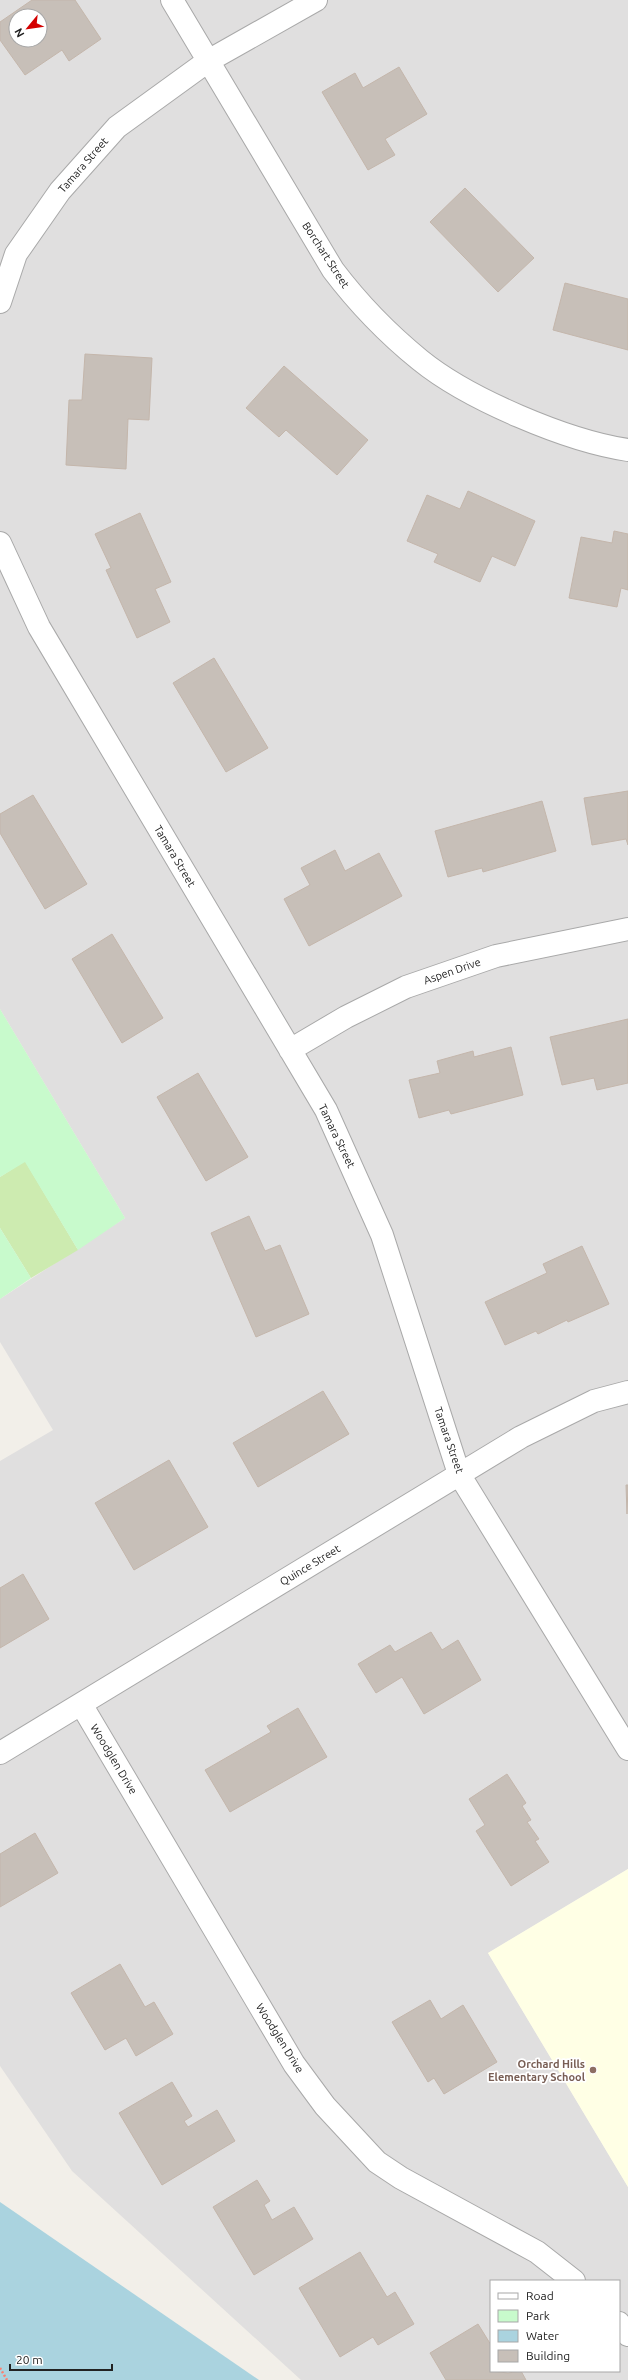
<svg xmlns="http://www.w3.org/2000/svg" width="628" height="2380" font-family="Ubuntu,sans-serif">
<rect width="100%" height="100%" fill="#f2efe9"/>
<path fill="#e0dfdf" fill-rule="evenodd" d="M0 0H628V1869L488 1953 628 2187V2380H301L72 2171 0 2066V1461L53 1430 0 1342V1299L125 1218 0 1009ZM16 16H40V40H16ZM491 2281H619V2371H491Z"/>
<path fill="#ffffe5" d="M628 1869V2187L488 1953Z"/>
<path fill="#cdebb0" d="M25 1161 78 1250 31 1278 0 1228V1177Z"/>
<path fill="#c8facc" d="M0 1009 125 1218 78 1250 25 1162 0 1177Z
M0 1228 31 1278 0 1299Z"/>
<path fill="#aad3df" d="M0 2202 259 2380H0Z"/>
<path fill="#c7bfb8" stroke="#c4b6ab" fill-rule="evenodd" d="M32 0H75L101 39 69 61 62 50 25 75 0 40V22ZM16 16H40V40H16Z
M399 67 427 114 385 139 395 155 368 170 322 92 355 73 363 88Z
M465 188 534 258 498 292 430 222Z
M565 283 628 299V350L553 330Z
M85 354 152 358 149 420 128 419 126 469 66 465 69 400H82Z
M284 366 368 440 337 475 286 430 279 437 246 408Z
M468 491 535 521 515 566 492 556 480 582 434 562 438 554 407 541 427 495 460 509Z
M140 513 171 582 155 589 170 622 137 638 106 570 111 568 95 534Z
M614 531 628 534V590L621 588 617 607 569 598 581 537 612 543Z
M214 658 268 748 226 772 173 683Z
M628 791V845L626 839 592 845 584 798Z
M33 795 87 884 45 909 0 833V814Z
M542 801 556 851 483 872 482 868 448 877 435 831Z
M335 850 345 871 379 853 402 896 309 946 284 899 310 885 301 868Z
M112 934 163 1018 122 1043 72 959Z
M628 1019V1083L597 1090 594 1078 562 1085 550 1037Z
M511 1047 523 1095 451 1114 449 1110 419 1118 409 1080 440 1073 437 1061 473 1051 474 1057Z
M198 1073 248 1157 206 1181 157 1097Z
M249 1216 265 1251 280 1245 309 1314 256 1337 211 1233Z
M582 1246 609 1304 568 1322 567 1320 538 1334 536 1331 505 1345 485 1302 547 1273 543 1264Z
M323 1391 349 1434 258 1487 233 1443Z
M169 1460 208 1527 134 1570 95 1503Z
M626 1485H628L627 1514Z
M23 1574 49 1619 0 1648V1588Z
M431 1632 442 1650 458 1640 481 1680 424 1714 402 1677 376 1693 358 1664 390 1645 395 1652Z
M298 1708 327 1757 230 1812 205 1770 271 1732 267 1726Z
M507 1774 526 1803 522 1806 531 1820 527 1822 539 1839 535 1841 549 1862 511 1886 476 1831 485 1825 469 1799Z
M35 1833 58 1873 0 1907V1854Z
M120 1964 145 2007 154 2002 173 2034 136 2056 126 2038 105 2050 71 1993Z
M430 2000 441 2019 463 2005 497 2062 444 2094 434 2078 428 2082 392 2022Z
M172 2082 192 2116 184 2121 188 2127 217 2110 235 2141 162 2185 119 2113Z
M257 2180 270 2201 264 2205 272 2220 294 2207 313 2239 254 2275 213 2207Z
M360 2252 387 2297 395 2292 414 2324 378 2345 373 2337 340 2357 299 2288Z
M478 2324 491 2345V2371L508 2373 521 2371 526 2380H446L430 2353Z"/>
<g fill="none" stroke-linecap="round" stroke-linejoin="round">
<g stroke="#a9a9a9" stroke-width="24">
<path id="minor" d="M172 0 333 270C358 303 388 334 420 360 468 399 567 441 628 450
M0 302 16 254 60 191 117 127 208 61 316 0
M0 543 39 627 326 1110 382 1235 459 1474 628 1749
M290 1050 346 1017 406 987 496 956 628 929
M81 1704 294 2064 325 2106 377 2162 401 2178 537 2252 574 2281
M0 1753 521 1437 594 1401 628 1392
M619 2323 628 2335"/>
</g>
<path stroke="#fa8072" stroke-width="2.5" stroke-dasharray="2 2" stroke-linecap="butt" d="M0 2368 7 2380"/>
<use href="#minor" stroke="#fff" stroke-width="22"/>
</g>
<circle fill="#8d6e63" stroke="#fff" stroke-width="1.5" cx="593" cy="2070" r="4"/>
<g text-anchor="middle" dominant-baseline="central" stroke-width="3.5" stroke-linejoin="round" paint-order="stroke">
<g font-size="11" fill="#222" stroke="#fff">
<text transform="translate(83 165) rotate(-49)">Tamara Street</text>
<text transform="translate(326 255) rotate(57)">Borchart Street</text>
<text transform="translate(175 856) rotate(59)">Tamara Street</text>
<text transform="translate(452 971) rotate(-19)">Aspen Drive</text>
<text transform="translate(337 1136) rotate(64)">Tamara Street</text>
<text transform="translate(449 1440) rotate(71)">Tamara Street</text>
<text transform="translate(310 1565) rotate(-31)">Quince Street</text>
<text transform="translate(114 1759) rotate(59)">Woodglen Drive</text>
<text transform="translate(280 2038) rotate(58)">Woodglen Drive</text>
</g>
<g font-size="11" font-weight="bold" fill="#785e54" stroke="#fff" text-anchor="end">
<text x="585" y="2064">Orchard Hills<tspan x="585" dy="13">Elementary School</tspan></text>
</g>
</g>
<rect x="490" y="2280" width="130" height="92" fill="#ffffff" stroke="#a7a7a7"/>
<rect x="498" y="2293" width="20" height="6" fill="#ffffff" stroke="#a7a7a7"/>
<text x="526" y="2300" font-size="12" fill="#222222">Road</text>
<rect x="498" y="2310" width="20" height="12" fill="#c8facc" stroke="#a7a7a7"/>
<text x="526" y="2320" font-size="12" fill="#222222">Park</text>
<rect x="498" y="2330" width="20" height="12" fill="#aad3df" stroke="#a7a7a7"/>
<text x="526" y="2340" font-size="12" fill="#222222">Water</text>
<rect x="498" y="2350" width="20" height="12" fill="#c7bfb8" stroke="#a7a7a7"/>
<text x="526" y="2360" font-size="12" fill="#222222">Building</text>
<g transform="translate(28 28) rotate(241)"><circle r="19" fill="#ffffff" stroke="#a7a7a7"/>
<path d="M0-3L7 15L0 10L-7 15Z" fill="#d40000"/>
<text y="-6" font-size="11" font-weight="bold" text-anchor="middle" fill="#222222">N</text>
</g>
<path d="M10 2364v6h102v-6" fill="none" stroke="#222222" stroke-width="2"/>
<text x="16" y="2364" font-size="12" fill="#222222" stroke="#ffffff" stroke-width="3" paint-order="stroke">20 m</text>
</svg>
